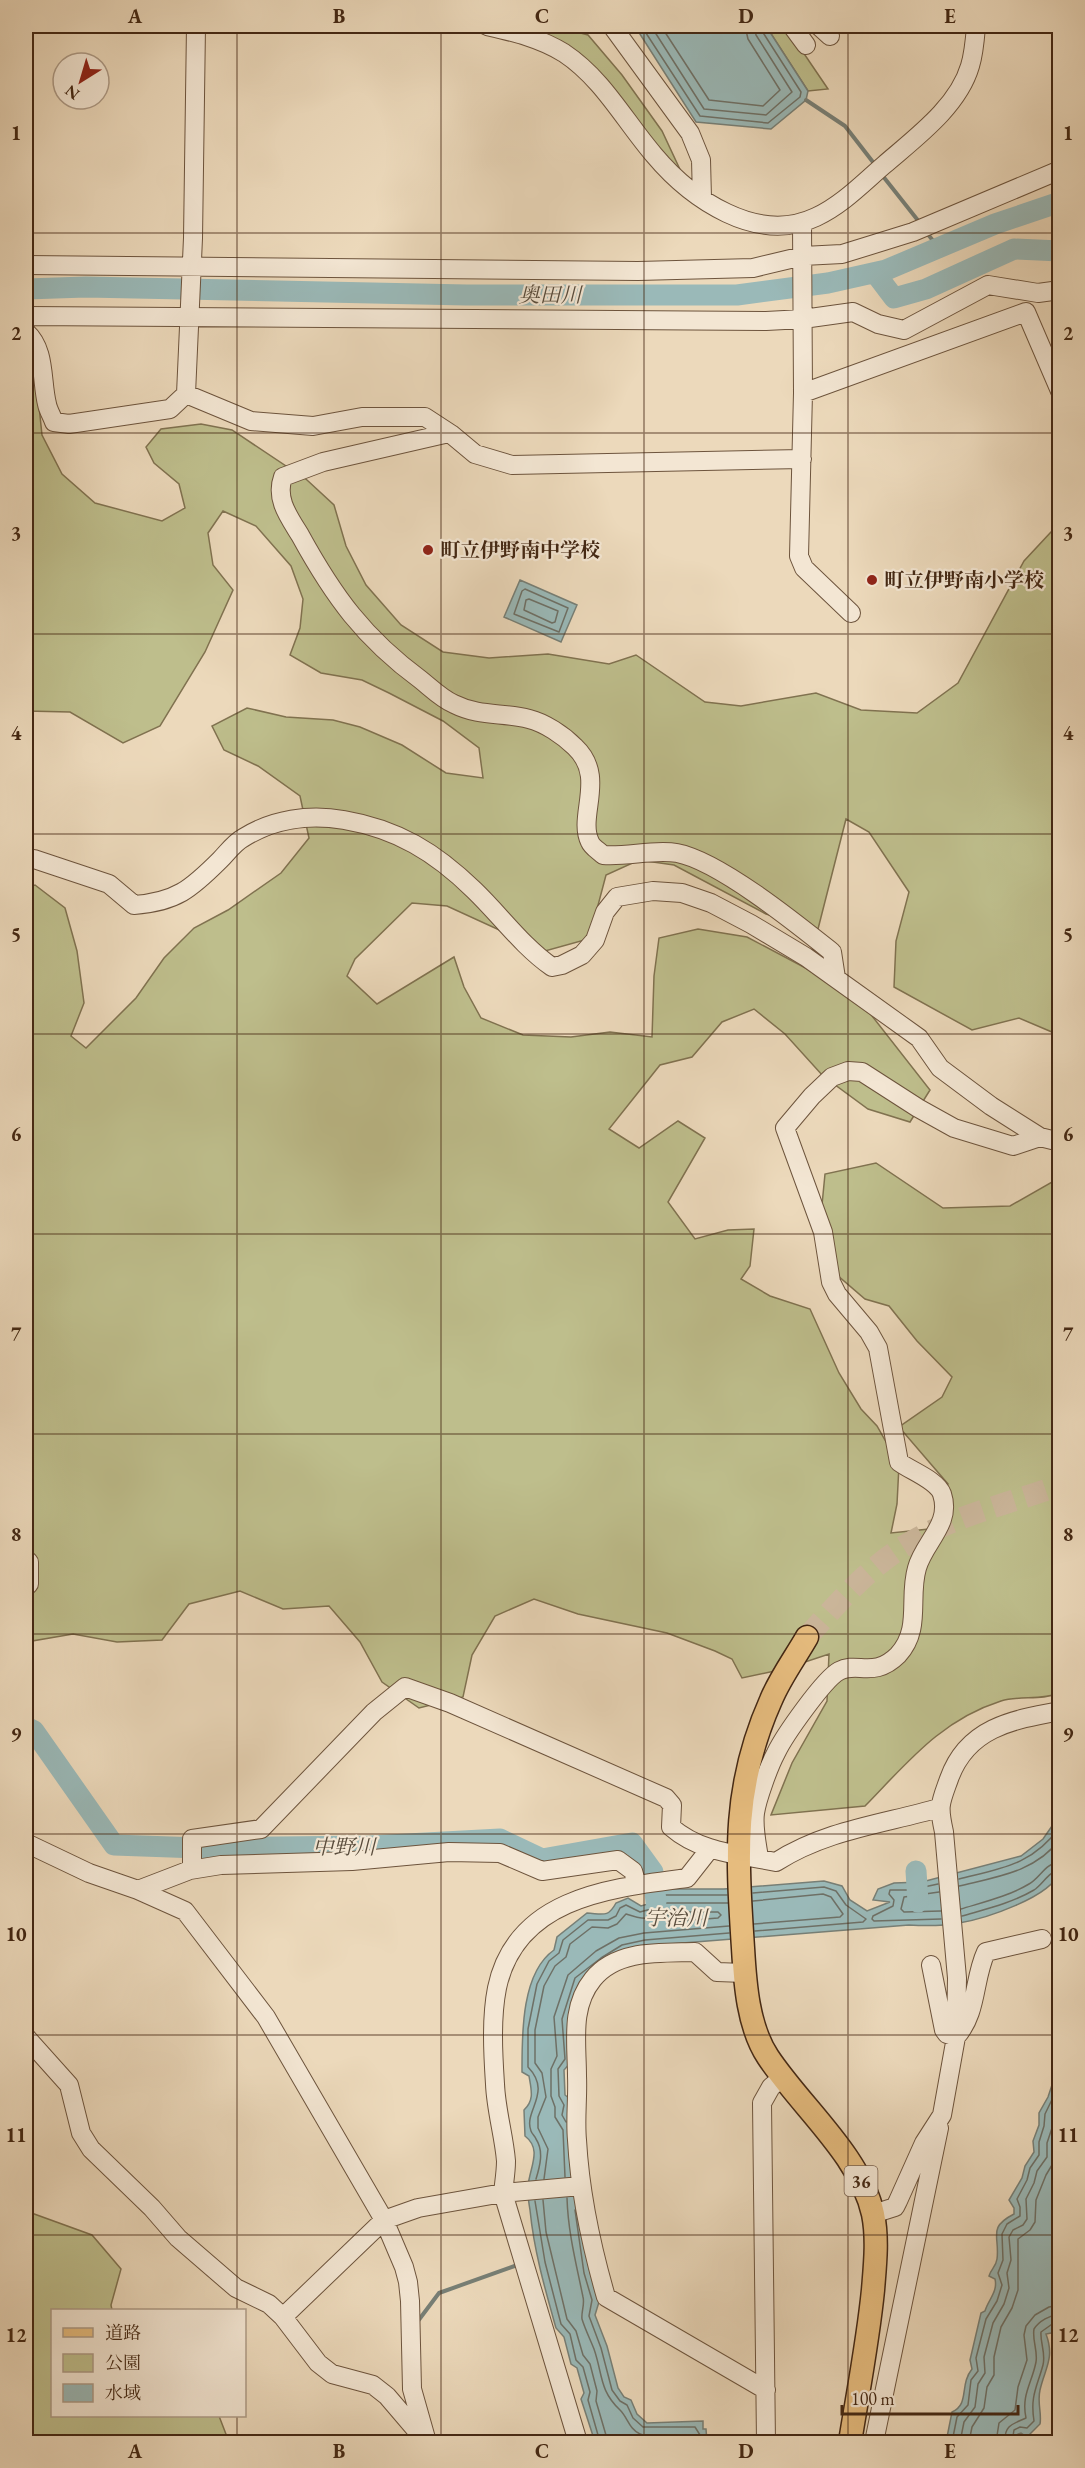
<svg xmlns="http://www.w3.org/2000/svg" width="1085" height="2468" font-family="'EB Garamond','Noto Serif JP',serif">
<rect width="100%" height="100%" fill="#ecd9bb"/>
<filter id="stains"><feTurbulence type="fractalNoise" baseFrequency=".00333" numOctaves="4"/><feColorMatrix values="0 0 0 0 .2 0 0 0 0 .09 0 0 0 0 .02 0 0 0 .5 -.17"/></filter>
<radialGradient id="worn" r=".72"><stop offset=".6" stop-color="#630" stop-opacity="0"/><stop offset="1" stop-color="#630" stop-opacity=".3"/></radialGradient>
<path fill="#bebe8c" stroke="#807250" stroke-width="1.5" d="M446 26H555L588 35 622 75 662 131 691 193 573 57 505 38Z
M766 26H783L788 30 828 89 808 91Z
M26 347 33 348 42 435 62 474 95 503 162 521 185 508 179 484 154 463 146 447 161 429 201 424 232 430 307 480 334 505 346 546 366 585 401 625 443 652 489 658 548 654 609 664 636 655 705 702 741 706 816 693 861 710 917 713 958 683 1024 561 1051 532 1059 531V1035L1019 1018 972 1030 894 987 896 941 909 892 869 832 846 819 818 929 766 914 674 865 639 860 606 875 597 909 599 936 545 951 447 906 412 903 355 959 347 976 377 1004 454 957 464 987 481 1018 523 1035 571 1037 610 1032 652 1037 654 976 659 938 698 929 747 937 815 973 865 1007 930 1090 910 1122 868 1109 823 1076 785 1034 754 1009 722 1022 692 1057 660 1065 609 1129 639 1148 678 1121 705 1138 668 1202 695 1239 728 1230 754 1229 750 1266 741 1279 770 1296 810 1309 839 1373 861 1409 877 1426 899 1465 897 1504 891 1533 929 1529 948 1484 899 1427 942 1397 952 1377 917 1341 889 1306 865 1299 823 1263 821 1215 825 1174 876 1163 943 1208 1010 1206 1059 1178V1693C1041 1701 1020 1695 1001 1701 941 1720 908 1762 865 1806L771 1815 792 1763 827 1701 829 1654 784 1669 742 1678 732 1659 715 1651 667 1633 578 1614 534 1599 495 1616 472 1655 463 1697 419 1708 382 1682 360 1642 329 1606 283 1609 240 1591 189 1604 162 1640 117 1642 73 1634 26 1642V888L35 885 65 908 77 951 84 1003 71 1036 86 1048 136 998 164 958 194 928 228 910 281 873 309 838 300 796 258 766 224 750 212 726 247 708 286 717 333 720 360 727 402 745 446 773 483 778 479 748 443 721 389 693 362 680 321 673 290 655 300 628 303 599 291 566 256 526 223 511 208 533 213 565 233 590 205 652 160 726 123 743 70 712 26 711Z
M26 2211 92 2235 121 2269 111 2305 112 2310H52V2416H219L229 2442H26Z"/>
<path fill="#9ab9b8" stroke="#777f76" stroke-width="1.5" d="M638 26H766L808 91 806 100 771 129 696 122 638 31Z
M520 580 577 605 561 642 504 617Z
M1059 1816C1059 1830 1063 1860 1059 1872 1052 1897 984 1919 959 1923 943 1926 925 1926 909 1925L645 1946 604 1962 580 1982 568 2019 571 2062 564 2070 565 2095 575 2103 581 2224 590 2272 599 2302 595 2315 607 2346 618 2388 624 2397 631 2400 637 2414 647 2423 703 2421V2429H706L707 2442H595L581 2399 584 2393 577 2368 571 2364 564 2337 556 2328C545 2289 534 2251 530 2210 529 2203 527 2194 528 2187 529 2168 543 2150 525 2136L524 2110C535 2100 531 2089 529 2076L522 2072C522 2035 521 1973 554 1950L557 1937 587 1913C603 1914 608 1918 616 1903L628 1898 641 1906 648 1904 651 1889H724L824 1881 842 1886 850 1900 867 1911 890 1902 873 1900 878 1889 894 1883 922 1882 1021 1856 1043 1839Z
M1059 2064 1060 2311 1058 2313 1059 2326 1051 2333 1046 2334C1055 2358 1045 2368 1040 2390 1037 2403 1042 2413 1040 2424L1027 2437 1021 2433 1018 2434V2442H946L952 2412C970 2404 959 2385 972 2369L970 2360 981 2313 985 2311C988 2300 998 2292 995 2279L989 2276C991 2269 996 2267 997 2259 1000 2236 987 2228 1014 2214V2208L1009 2200 1022 2178 1025 2166 1034 2152 1033 2141 1039 2125V2113L1048 2097Z"/>
<g fill="none" stroke-linecap="round" stroke-linejoin="round">
<path stroke="#6e7066" stroke-width="1.5" d="M644 26V30L700 116 768 123 800 97 801 92 762 31 761 26
M651 26 704 109 766 115 792 92 756 35 754 26
M661 26 709 100 763 106 780 90 748 39 745 26
M525 589 568 608 559 632 514 614 522 591Z
M529 599 558 611 555 622 552 623 524 610 526 600Z
M959 1879C1003 1868 1032 1865 1060 1827
M938 1884 910 1890H890L889 1894 894 1900 893 1906 873 1916 872 1919 874 1921 941 1919
M959 1886C996 1877 1036 1872 1060 1839
M939 1892 904 1897 901 1909 904 1912 941 1911
M753 1893 824 1887 836 1891 846 1905 866 1919 863 1922 755 1931
M753 1901 823 1894 831 1897 843 1914 840 1917 754 1924
M961 1909C984 1902 1009 1896 1029 1884 1041 1877 1045 1863 1060 1862
M671 1912H718L721 1915 718 1918 668 1922 666 1918Z
M962 1916C986 1909 1012 1903 1034 1890 1043 1884 1049 1871 1060 1870
M566 2122 562 2115 564 2105 559 2096 558 2069 565 2059 562 2019 575 1978 601 1958 622 1945 645 1940 729 1933
M565 2177 563 2130 555 2117V2107L551 2096V2069L557 2056 554 2017 568 1975 596 1951 619 1938 644 1933 729 1926
M536 2179C540 2166 544 2151 536 2139 535 2136 532 2134 531 2131 523 2111 553 2093 528 2067V2029L537 1984 549 1961 559 1953 563 1940 588 1920H608L616 1916 620 1908 626 1905 640 1912 651 1909 658 1895H727
M544 2179 548 2149 538 2128V2117L546 2097 542 2073 535 2063V2030L544 1986 555 1966 566 1957 570 1944 592 1927 608 1928 617 1924 626 1914C647 1921 651 1921 664 1903H728
M567 2198C568 2232 576 2263 583 2297 585 2304 581 2312 582 2319 585 2329 590 2339 594 2349 603 2375 599 2390 620 2410 628 2418 629 2429 640 2434 650 2439 678 2435 690 2435L693 2442
M543 2200 546 2232 567 2319 576 2331 583 2355 590 2364 597 2391 596 2401 608 2442
M535 2201 545 2262 561 2324 570 2334 576 2360 583 2367 590 2392 588 2400 600 2442
M575 2210 584 2273 592 2300 589 2316 601 2348 612 2390 620 2401 627 2405 633 2418 643 2427H695L700 2435 701 2442
M952 2442 957 2417 968 2405 971 2380 978 2371 976 2358 986 2319 997 2301 1002 2285 998 2273 1003 2260 1002 2234 1007 2224 1020 2216V2207L1017 2199 1027 2180 1030 2168 1039 2155V2142L1044 2126 1045 2114 1060 2083
M960 2442 964 2422 975 2407 978 2384 985 2373 984 2357 993 2323 1004 2304 1009 2288 1007 2273 1011 2260 1009 2237 1013 2230 1023 2225 1027 2219 1026 2199 1034 2183 1037 2171 1047 2157V2143L1052 2128 1053 2116 1060 2104
M969 2442 972 2427 984 2408 987 2387 994 2375V2357L1001 2327 1012 2308 1018 2290V2239L1030 2230 1035 2222 1036 2200 1046 2175 1055 2160 1056 2144 1060 2134
M996 2442 999 2423 1015 2410 1018 2387 1027 2360 1024 2335 1026 2326 1035 2315 1049 2307 1060 2305
M1005 2442C1004 2425 1013 2424 1026 2418 1021 2395 1032 2383 1036 2362 1038 2351 1032 2340 1034 2329 1039 2321 1050 2315 1060 2314
M1012 2442 1014 2430 1020 2427 1027 2428 1034 2421C1030 2396 1037 2387 1043 2365 1046 2353 1040 2343 1041 2332L1055 2322H1060"/>
<path stroke="#777f76" stroke-width="4" d="M806 100 845 126 876 166
M882 175 920 223
M926 232 939 248
M418 2321 439 2293 520 2264"/>
<path stroke="#9ab9b8" stroke-width="21" d="M875 273 894 298 926 289 1014 249 1060 251
M26 289 86 287 467 295H737L828 283 886 270 995 224 1060 202
M26 1727 34 1731 114 1845 199 1848 370 1846 500 1839 542 1859 632 1843 653 1872 656 1902
M916 1871 918 1902"/>
<path stroke="#cab599" stroke-width="22" stroke-dasharray="22 11" stroke-linecap="butt" d="M807 1637C839 1602 871 1564 913 1541 957 1515 1011 1503 1060 1485"/>
<g stroke="#6d543d" stroke-width="20">
<path id="minor" d="M487 26C513 32 540 38 564 53 603 79 624 120 654 155 691 199 757 245 816 217 842 205 863 183 884 165 915 138 958 107 970 66 974 53 975 39 976 26
M612 26 690 133 701 160 702 198
M792 26 806 45
M819 26 830 36
M802 222 803 393 799 556 804 568 851 613
M26 265 638 271 753 268 803 256 842 254 913 232 1060 170
M26 316 766 321 803 319 853 312 878 324 904 330 988 285 1038 293 1060 290
M26 332C46 350 41 380 47 404 48 410 52 416 54 422L69 424 170 409 186 394 193 238 196 26
M803 393 1026 312 1060 391
M186 394 251 421 313 426 362 417H425L451 434 475 454 512 465 802 459
M449 433 323 462 283 477C275 499 289 517 300 535 334 597 364 638 421 680 431 688 442 699 454 704 480 717 502 712 529 719 545 723 563 735 575 747 607 777 577 816 590 842 592 847 599 851 603 855 627 857 654 849 677 853 719 861 797 924 832 952L836 978
M34 859 109 884 134 905C176 902 191 889 220 860 227 853 234 843 243 838 273 819 309 814 344 820 397 829 435 852 474 890 501 916 522 946 552 967L562 965 582 955 595 940 605 912 617 897 653 891 682 893 711 903 751 924 806 957 919 1038 940 1068 991 1106 1040 1137 1060 1142
M26 1559 29 1562V1584L26 1587
M26 1843 89 1873 138 1890 185 1911 266 2017 384 2220 404 2267 408 2282 410 2301 412 2389 427 2442
M759 1858C757 1844 753 1827 755 1813 757 1799 769 1766 776 1753 784 1736 824 1679 839 1671 857 1661 874 1679 898 1655 922 1629 908 1598 917 1568 924 1542 952 1524 942 1494 937 1480 911 1471 899 1462L878 1348 869 1332 837 1294 831 1282 823 1232 785 1128 812 1096 832 1077 848 1071 862 1072 918 1108 954 1128 1013 1146 1040 1137
M192 1869V1839L261 1829 374 1712 405 1687 450 1703 666 1798 672 1805 671 1827C701 1853 738 1854 776 1862 826 1830 883 1824 939 1808
M138 1890 190 1870 221 1865 352 1861 449 1852 500 1853 542 1871 618 1860 633 1871 637 1885
M931 1965 944 2030 947 2034 956 2037C978 2012 973 1980 986 1952L1042 1939
M744 1973 717 1972 695 1952C662 1953 617 1949 593 1979 570 2007 577 2043 577 2076 578 2097 575 2119 577 2140 580 2194 591 2245 606 2297L766 2390
M26 2037 69 2085 81 2133 91 2149 152 2208 178 2238 236 2288 269 2304 283 2317 318 2363 332 2374 373 2385 387 2396 422 2437
M873 2214 895 2207 898 2201 924 2143 942 2115 956 2037 957 1978 944 1832C938 1805 940 1804 949 1779 967 1728 1011 1720 1060 1711
M283 2317 384 2220 418 2208 503 2193 581 2186
M578 2442 503 2193C504 2183 506 2172 506 2161 504 2136 496 2110 495 2084 493 2054 491 2018 497 1988 516 1897 611 1888 687 1878L709 1850
M766 2442 762 2103 771 2087 783 2077
M874 2442 939 2128"/>
</g>
<g stroke="#432713" stroke-width="25">
<path id="major" d="M807 1637C795 1658 780 1678 771 1700 732 1787 737 1856 743 1948 745 1983 748 2027 768 2057 801 2107 860 2155 873 2214 878 2239 875 2265 873 2290 868 2341 858 2392 850 2442"/>
</g>
<use href="#minor" stroke="#f3e6d3" stroke-width="18"/>
<use href="#major" stroke="#e6bc7e" stroke-width="22"/>
</g>
<path fill="none" stroke="#432713" stroke-width="1.5" stroke-opacity="0.55" d="M237 26V2310M441 26V2442M644 26V2442M848 26V2442M26 233H1060M26 433H1060M26 634H1060M26 834H1060M26 1034H1060M26 1234H1060M26 1434H1060M26 1634H1060M26 1834H1060M26 2035H1060M26 2235H1060M237 2416V2442"/>
<g fill="#8f2418" stroke="#f3e6d3" stroke-width="2">
<circle cx="428" cy="550" r="6"/>
<circle cx="872" cy="580" r="6"/>
</g>
<g text-anchor="middle" dominant-baseline="central" stroke-width="4.5" stroke-linejoin="round" paint-order="stroke">
<rect fill="#f3e6d3" stroke="#78604d" stroke-width="1.5" x="844.5" y="2166" width="33" height="30" rx="4.5"/>
<g font-size="18" font-weight="bold" fill="#432713">
<text x="861" y="2181">36</text>
</g>
<g font-size="20" font-weight="bold" fill="#432713" stroke="#f3e6d3" text-anchor="start">
<text x="440" y="550">町立伊野南中学校</text>
<text x="884" y="580">町立伊野南小学校</text>
</g>
<g font-size="21" font-style="italic" fill="#594c3c" stroke="#f3e6d3">
<text x="550" y="294">奥田川</text>
<text x="344" y="1846">中野川</text>
<text x="676" y="1917">宇治川</text>
</g>
</g>
<rect width="1085" height="2468" fill="none" stroke="#ecd9bb" stroke-width="66"/>
<rect x="51" y="2309" width="195" height="108" fill="#f3e6d3" stroke="#ad9a86" stroke-width="1.5"/>
<rect x="63" y="2328" width="30" height="9" fill="#e6bc7e" stroke="#ad9a86" stroke-width="1.5"/>
<text x="105" y="2339" font-size="18" fill="#432713">道路</text>
<rect x="63" y="2354" width="30" height="18" fill="#bebe8c" stroke="#ad9a86" stroke-width="1.5"/>
<text x="105" y="2369" font-size="18" fill="#432713">公園</text>
<rect x="63" y="2384" width="30" height="18" fill="#9ab9b8" stroke="#ad9a86" stroke-width="1.5"/>
<text x="105" y="2399" font-size="18" fill="#432713">水域</text>
<g transform="translate(81 81) rotate(217)"><circle r="28" fill="#f3e6d3" stroke="#ad9a86" stroke-width="1.5"/>
<path d="M0-4.5L10 22L0 15L-10 22Z" fill="#8f2418"/>
<text y="-9" font-size="16" font-weight="bold" text-anchor="middle" fill="#432713">N</text>
</g>
<path d="M842 2405v9h176v-9" fill="none" stroke="#432713" stroke-width="3"/>
<text x="851" y="2405" font-size="18" fill="#432713" stroke="#f3e6d3" stroke-width="4.5" paint-order="stroke">100 m</text>
<rect x="33" y="33" width="1019" height="2402" fill="none" stroke="#432713" stroke-width="2"/>
<g font-size="20" text-anchor="middle" font-weight="bold" fill="#432713">
<text x="135" y="23">A</text>
<text x="339" y="23">B</text>
<text x="542" y="23">C</text>
<text x="746" y="23">D</text>
<text x="950" y="23">E</text>
<text x="16" y="140">1</text>
<text x="1068" y="140">1</text>
<text x="16" y="340">2</text>
<text x="1068" y="340">2</text>
<text x="16" y="540">3</text>
<text x="1068" y="540">3</text>
<text x="16" y="740">4</text>
<text x="1068" y="740">4</text>
<text x="16" y="941">5</text>
<text x="1068" y="941">5</text>
<text x="16" y="1141">6</text>
<text x="1068" y="1141">6</text>
<text x="16" y="1341">7</text>
<text x="1068" y="1341">7</text>
<text x="16" y="1541">8</text>
<text x="1068" y="1541">8</text>
<text x="16" y="1741">9</text>
<text x="1068" y="1741">9</text>
<text x="16" y="1941">10</text>
<text x="1068" y="1941">10</text>
<text x="16" y="2142">11</text>
<text x="1068" y="2142">11</text>
<text x="16" y="2342">12</text>
<text x="1068" y="2342">12</text>
<text x="135" y="2458">A</text>
<text x="339" y="2458">B</text>
<text x="542" y="2458">C</text>
<text x="746" y="2458">D</text>
<text x="950" y="2458">E</text>
</g>
<rect width="100%" height="100%" filter="url(#stains)"/>
<rect width="100%" height="100%" fill="url(#worn)"/>
</svg>
